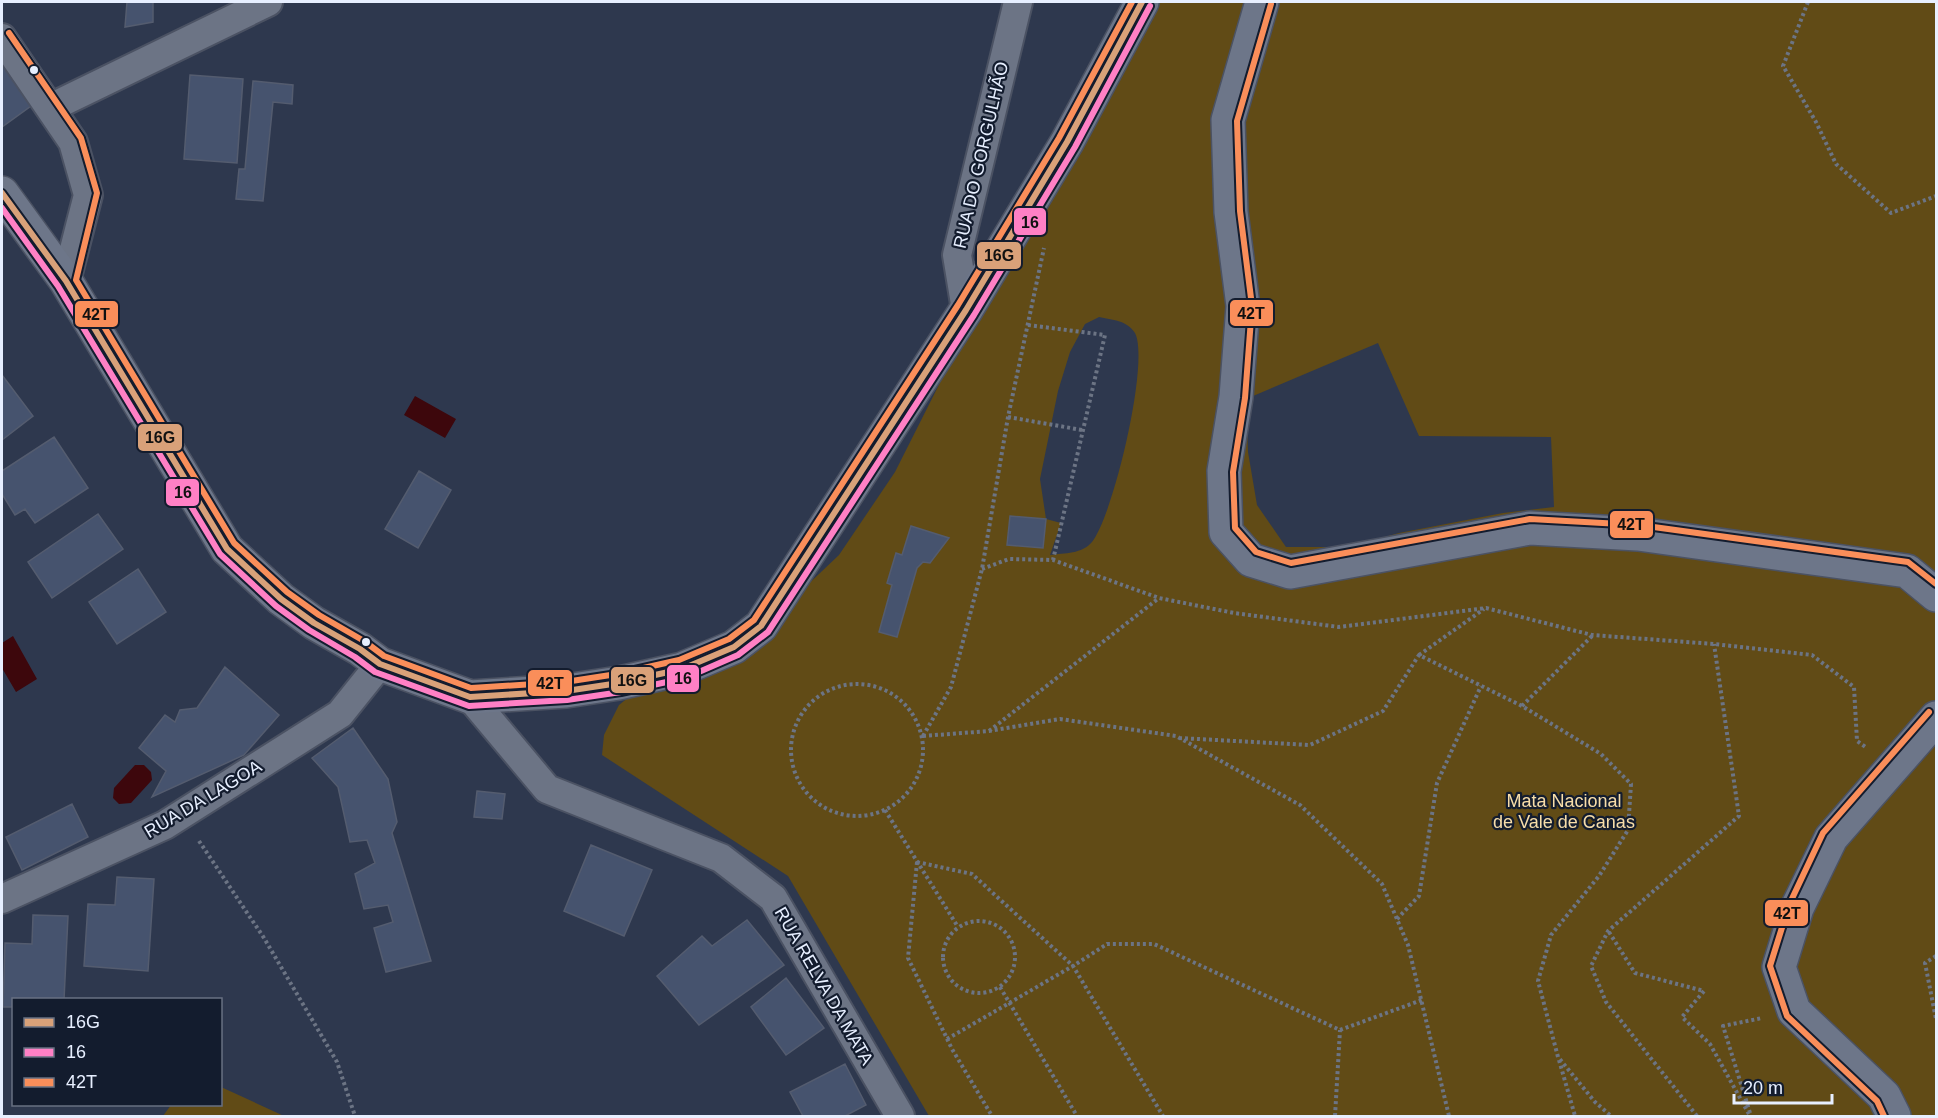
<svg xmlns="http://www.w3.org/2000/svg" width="1938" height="1118" font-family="Arial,sans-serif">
<rect width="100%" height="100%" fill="#2e384e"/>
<path fill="#614b16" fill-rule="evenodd" d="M1151 2H1936V1116H929L788 876 602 755 604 735 619 705 650 680 801 591 839 555 895 472 964 335ZM1099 317C1112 320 1127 320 1135 333 1150 362 1113 516 1092 542 1082 554 1065 553 1050 555L1061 523 1046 519 1040 479 1058 391 1070 352 1085 324ZM1378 343 1419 436 1551 437 1554 507 1503 513 1399 533 1348 547H1286L1257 505 1248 452 1246 399Z
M221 1087 284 1116H163L171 1105 220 1104Z"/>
<path fill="#3d070c" d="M415 396 456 419 445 438 404 415Z
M13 636 37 679 16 692 2 668V643Z
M135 765H144L151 772 152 780 131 803 119 804 113 798 114 788Z"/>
<path fill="#46536e" stroke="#545c6f" stroke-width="1.5" d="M127 2H153V22L125 27Z
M2 63 31 106 2 127Z
M190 75 243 79 237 163 184 159Z
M253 81 293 85 292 104 273 102 263 201 236 199 239 169H245Z
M2 375 33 416 2 440Z
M54 437 88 488 35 523 25 509 15 515 2 494V471Z
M419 471 451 490 418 548 385 529Z
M98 514 123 549 52 598 28 562Z
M1010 516 1046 519 1043 548 1007 545Z
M911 526 949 538 930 563 923 562 917 568 897 637 879 632 892 585 887 583 896 553 902 555Z
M138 569 166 612 117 644 89 602Z
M225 667 279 715 244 755 152 797 166 771 139 748 165 715 175 722 180 710 197 708Z
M353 728 388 779 397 822 392 833 431 961 386 972 374 928 393 922 388 905 364 909 355 874 375 863 367 840 350 842 338 787 312 758Z
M477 791 505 794 502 819 474 817Z
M72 804 88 837 22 870 6 837Z
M591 845 652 870 624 936 564 911Z
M117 877 154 879 148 971 84 966 88 904 115 905Z
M33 915 68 916 64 1000H14V1007H3L5 943 32 944Z
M747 920 784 965 699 1025 657 976 702 936 712 946Z
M786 978 824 1028 786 1055 751 1007Z
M845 1064 866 1105 845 1116H803L790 1092Z"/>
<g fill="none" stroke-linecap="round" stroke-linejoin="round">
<g stroke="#4b5263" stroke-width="32">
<path id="street" d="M2 38 73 142 88 195 66 281
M50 108 268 2
M966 310 957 255 1018 2
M470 697 547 789 721 858 773 898 900 1116
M2 899 165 825 340 714 380 664"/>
</g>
<g stroke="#4b5263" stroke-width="36">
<path id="secondary" d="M1262 2 1228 120 1231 212 1243 306 1236 397 1224 471 1226 532 1251 560 1290 572 1530 528 1638 534 1907 571 1936 595
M2 193 66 281 227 549 281 599 314 623 360 649 380 664 470 697 566 691 619 683 682 669 734 647 761 626 966 310 1067 142 1142 2
M1894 1116 1884 1096 1794 1011 1779 967 1797 908 1831 838 1936 718"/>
</g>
<path stroke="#6c7484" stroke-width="4" stroke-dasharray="3 3" stroke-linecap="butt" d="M1808 2 1783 66 1816 122 1836 164 1891 213 1936 196
M1028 325 1105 335 1053 560
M1008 417 1082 430
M982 569 1009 559 1053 560 1159 598 1234 613 1339 627 1486 608 1592 635 1714 644 1812 655 1854 687 1857 741 1867 748
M1419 655 1484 609
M791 750a66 66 0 1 1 132 0a66 66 0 1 1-132 0Z
M1522 706 1592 636
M989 731 1159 598
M923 736 989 731 1060 719 1176 736 1300 805 1382 884 1408 945 1449 1116
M923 736 951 687 982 569 1008 417 1044 248
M1179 738 1310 745 1383 711 1419 655 1522 706 1601 754 1631 784 1628 830 1599 876 1551 935 1538 981 1558 1057 1595 1102 1611 1116
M885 810 958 927
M199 841 264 938 337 1062 355 1116
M917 862 972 874 1073 966 1163 1116
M917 862 908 958 952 1049 992 1116
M1397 919 1419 896 1437 783 1481 686
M943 957a36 36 0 1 1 72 0a36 36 0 1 1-72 0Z
M1609 932 1635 973 1704 991 1682 1017 1710 1044 1750 1116
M1936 956 1925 963 1936 1019
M1000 987 1077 1116
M947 1039 1073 966 1107 944H1154L1340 1030 1422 1000
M1559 1060 1575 1116
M1750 1113 1723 1026 1762 1018
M1335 1116 1340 1030
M1697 1116 1606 1002 1591 966 1608 931 1739 816 1714 644"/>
<use href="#street" stroke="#6c7485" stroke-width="28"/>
<use href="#secondary" stroke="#6d7689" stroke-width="33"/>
<g stroke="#131c2e" stroke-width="10">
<path id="bus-1" d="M2 193 66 281 227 549 281 599 314 623 360 649 380 664 470 697 566 691 619 683 682 669 734 647 761 626 966 310 1067 142 1142 2"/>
</g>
<g stroke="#131c2e" stroke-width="10">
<path id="bus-2" d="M2 208 58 286 220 554 276 606 309 630 355 657 375 672 469 706 567 700 621 692 685 678 738 655 768 632 974 315 1075 147 1150 6"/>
</g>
<g stroke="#131c2e" stroke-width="10">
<path id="bus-3" d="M1271 4 1237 121 1240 211 1252 306 1245 398 1233 472 1235 528 1256 552 1291 563 1530 519 1639 525 1908 562 1936 584
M9 33 81 138 97 193 76 280 234 543 287 592 319 615 364 641 384 656 471 688 565 682 617 674 679 660 729 639 754 620 958 305 1059 138 1132 2
M1884 1116 1877 1101 1787 1016 1770 966 1789 905 1823 833 1929 712"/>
</g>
<use href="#bus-1" stroke="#d9a179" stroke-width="6"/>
<use href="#bus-2" stroke="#ff80c5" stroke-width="6"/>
<use href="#bus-3" stroke="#fa8e5a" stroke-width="6"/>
</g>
<g fill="#e7efff" stroke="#131c2e" stroke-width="2">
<circle cx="34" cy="70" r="5"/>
<circle cx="366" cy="642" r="5"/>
</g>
<g text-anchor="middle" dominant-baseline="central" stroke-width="4.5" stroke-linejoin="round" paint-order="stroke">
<g font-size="18" fill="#e7efff" stroke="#131c2e">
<text transform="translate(981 155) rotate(-77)">RUA DO GORGULHÃO</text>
<text transform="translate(203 799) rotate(-31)">RUA DA LAGOA</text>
<text transform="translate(824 986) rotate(60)">RUA RELVA DA MATA</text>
</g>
<g font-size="18" fill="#f7dda9" stroke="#131c2e">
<text x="1564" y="801">Mata Nacional<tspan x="1564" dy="21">de Vale de Canas</tspan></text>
</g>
</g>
<g stroke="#131c2e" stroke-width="2">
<rect x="1013" y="207" width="34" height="29" rx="6" fill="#ff80c5"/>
<rect x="976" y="241" width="46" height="29" rx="6" fill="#d9a179"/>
<rect x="1229" y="299" width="45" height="28" rx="6" fill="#fa8e5a"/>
<rect x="74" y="300" width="45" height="28" rx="6" fill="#fa8e5a"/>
<rect x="137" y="423" width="46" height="29" rx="6" fill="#d9a179"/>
<rect x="165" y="478" width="35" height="29" rx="6" fill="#ff80c5"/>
<rect x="1609" y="510" width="45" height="29" rx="6" fill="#fa8e5a"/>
<rect x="666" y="664" width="34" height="29" rx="6" fill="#ff80c5"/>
<rect x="610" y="666" width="45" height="28" rx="6" fill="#d9a179"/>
<rect x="527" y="669" width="46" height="28" rx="6" fill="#fa8e5a"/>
<rect x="1764" y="899" width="45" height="28" rx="6" fill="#fa8e5a"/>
</g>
<g font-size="16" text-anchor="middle" font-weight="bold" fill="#111">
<text x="1030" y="228">16</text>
<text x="999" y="261">16G</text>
<text x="1251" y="319">42T</text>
<text x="96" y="320">42T</text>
<text x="160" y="443">16G</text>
<text x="183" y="498">16</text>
<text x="1631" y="530">42T</text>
<text x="683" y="684">16</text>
<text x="632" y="686">16G</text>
<text x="550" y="689">42T</text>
<text x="1787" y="919">42T</text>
</g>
<rect width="1938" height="1118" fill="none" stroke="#e7efff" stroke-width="6"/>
<rect x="12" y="998" width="210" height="108" fill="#131c2e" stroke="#687082" stroke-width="1.5"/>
<rect x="24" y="1018" width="30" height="9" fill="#d9a179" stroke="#687082" stroke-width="1.5"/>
<text x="66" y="1028" font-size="18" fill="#e7efff">16G</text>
<rect x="24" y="1048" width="30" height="9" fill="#ff80c5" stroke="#687082" stroke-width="1.5"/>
<text x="66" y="1058" font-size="18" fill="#e7efff">16</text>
<rect x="24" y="1078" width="30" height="9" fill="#fa8e5a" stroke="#687082" stroke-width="1.5"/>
<text x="66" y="1088" font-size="18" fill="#e7efff">42T</text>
<path d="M1734 1094v9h98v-9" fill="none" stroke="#e7efff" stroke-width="3"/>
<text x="1743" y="1094" font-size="18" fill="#e7efff" stroke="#131c2e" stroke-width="4.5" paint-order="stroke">20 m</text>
</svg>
